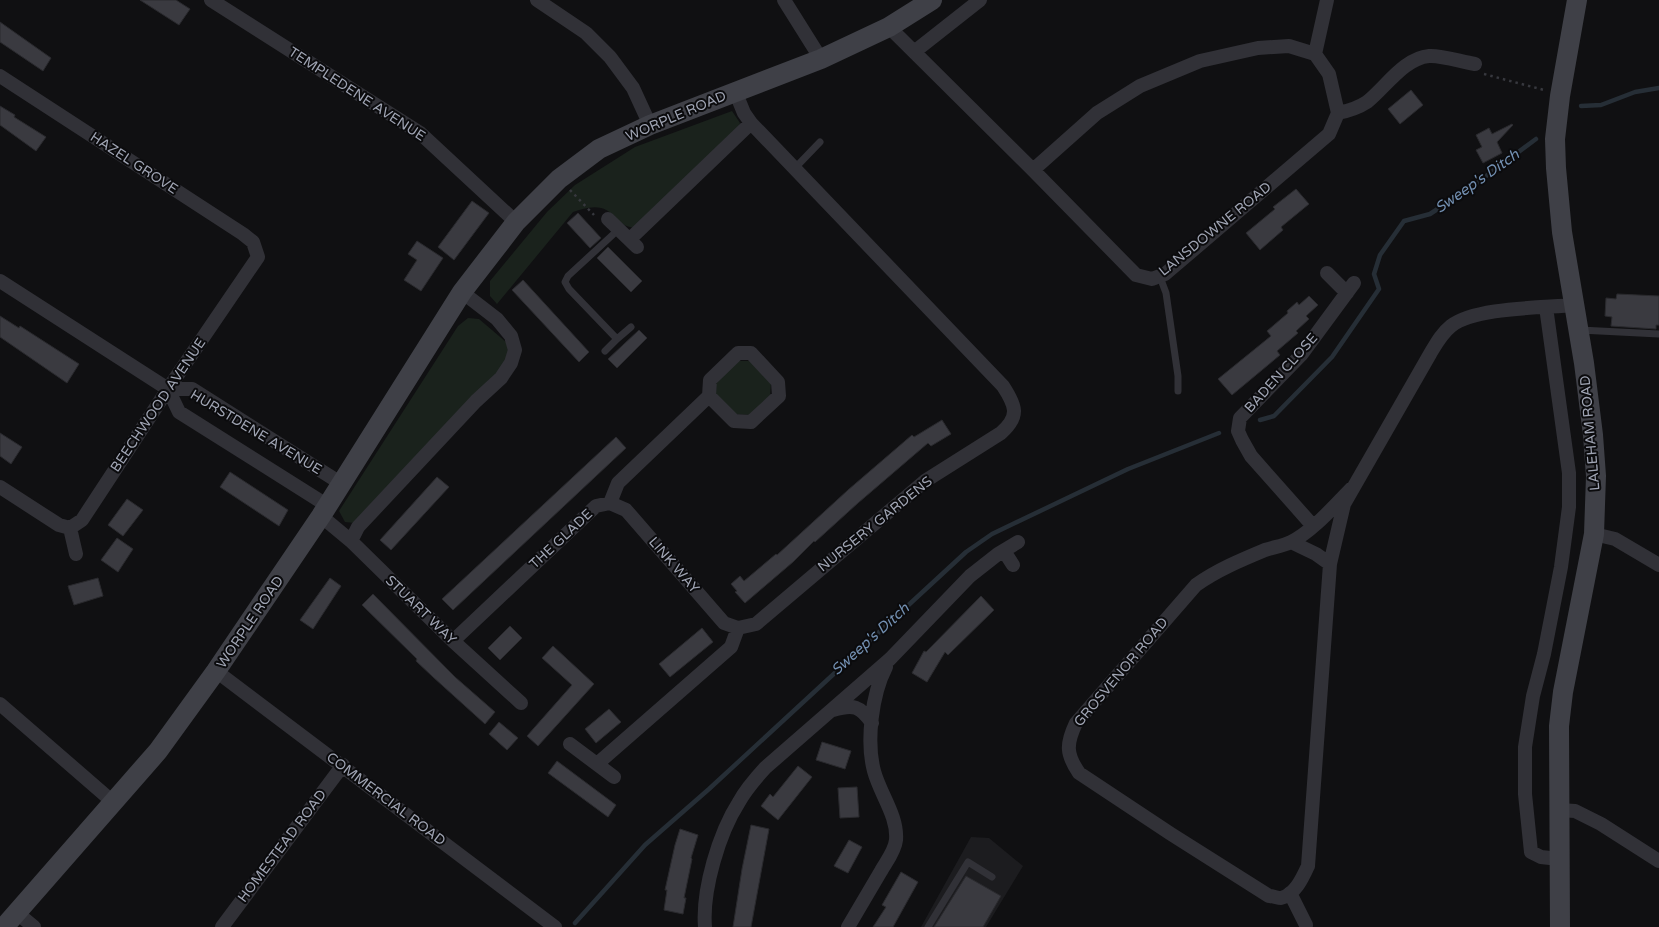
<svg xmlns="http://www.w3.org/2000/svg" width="1659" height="927" font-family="'Varela Round',sans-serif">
<rect width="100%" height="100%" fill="#101012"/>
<path fill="#1c1c1f" d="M971 837 989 838 1023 866 986 927H921Z"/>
<path fill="#1a221c" d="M732 111 740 123 736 135 640 228C617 229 617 212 601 208 592 206 582 209 573 212L497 304 490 296V281L547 212 575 185 635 147Z
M468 318 479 319 506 342 509 350 505 364 355 523 345 522 339 511 458 326Z
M736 361H752L771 382 770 396 750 415 735 414 716 394 715 385Z"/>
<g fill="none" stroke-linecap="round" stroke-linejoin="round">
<path stroke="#262e36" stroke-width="4.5" d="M1581 106 1601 105 1635 92 1659 88
M1260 420 1274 416 1332 357 1379 289 1374 274 1380 255 1404 221 1430 214 1474 185 1536 139
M575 923 645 845 709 789 966 552 992 534 1128 469 1219 433"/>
</g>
<path fill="#3a3a40" stroke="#2a2a2e" d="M140 0H176L190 9 179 25Z
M0 22 51 58 43 71 0 42Z
M1411 90 1423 105 1400 124 1388 109Z
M0 106 15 115 14 117 46 137 36 151 0 125Z
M1512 124 1513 125 1497 142 1502 153 1483 163 1476 150 1482 147 1476 135 1489 128 1492 134Z
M1296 189 1309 204 1281 227 1283 230 1260 250 1246 233 1275 209 1273 207Z
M472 201 489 213 454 260 438 247Z
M578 213 601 238 590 248 567 223Z
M417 241 443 258 421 291 404 280 417 260 408 254Z
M608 247 642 281 631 292 597 258Z
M523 280 589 352 579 362 512 290Z
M1617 294 1659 296V325H1656V329L1611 326 1612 317 1605 316 1606 298 1616 299Z
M1309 296 1318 305 1306 316 1309 319 1296 331 1298 333 1277 351 1280 355 1232 395 1218 379 1271 336 1267 331 1288 313 1287 311 1297 302 1299 305Z
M0 316 19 328 20 326 79 364 67 383 0 337Z
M639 330 647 338 617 368 608 359Z
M942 420 951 434 931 446 928 443 858 503 815 542 814 541 793 562 745 603 735 592 737 591 731 584 740 576 744 581 776 554 777 555 848 490 912 435 914 437Z
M0 433 22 447 11 464 0 456Z
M616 437 626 448 453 610 442 599Z
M230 472 288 510 279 526 220 487Z
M437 477 449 487 391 550 380 540Z
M127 499 143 510 123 536 108 525Z
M117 538 133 549 118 572 101 560Z
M98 578 103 596 74 605 68 586Z
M330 578 341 586 313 629 300 620Z
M373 594 455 677 495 712 485 724 433 677 416 661 417 659 362 605Z
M981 596 994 610 948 655 945 652 927 682 912 673 924 651 926 652Z
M510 626 522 638 500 660 488 648Z
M702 628 713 642 670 677 659 664Z
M553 646 594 684 538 746 527 736 572 685 542 658Z
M609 709 621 722 596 743 585 729Z
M499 722 518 738 507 750 489 734Z
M822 742 851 751 845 769 816 760Z
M557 761 616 805 608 817 548 773Z
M798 766 812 777 778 820 761 806 770 794 773 797Z
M857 787 859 817 840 818 838 788Z
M751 825 769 829 751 927H733L742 869Z
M680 829 698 835 691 858 692 859 684 898H686L683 914 664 910 667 890H665L675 845Z
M849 840 862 847 848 873 834 866Z
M901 872 918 882 893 927H873L886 907 882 905Z
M966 876 1001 896 983 927H934Z"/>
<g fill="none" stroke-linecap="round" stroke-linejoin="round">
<path stroke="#37383e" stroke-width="2.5" stroke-dasharray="2.5 4" stroke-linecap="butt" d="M1484 74 1544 90
M570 190 594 215"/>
<path stroke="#313137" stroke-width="7" d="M795 168 820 142
M619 229 568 276 565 282 569 289 617 339 631 327
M1160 277 1166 293 1178 376V391
M1580 330 1659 334
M605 351 617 339
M928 927 968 862 992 877"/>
<path stroke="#313137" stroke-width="14" d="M211 0 420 133 516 222
M537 0 586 33 610 57 633 88 650 125
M784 0 821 59
M889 27 1033 170 1136 275 1152 279 1165 274 1329 134 1338 113
M914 52 980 0
M1315 54 1327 0
M0 76 243 234 253 242 258 257 168 389 82 520 70 528
M1338 113C1348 111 1358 108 1367 102 1385 88 1404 58 1429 56 1441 55 1462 62 1475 64
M1033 170 1097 113 1140 86 1200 61 1258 48 1289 46 1315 54 1329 74 1338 113
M608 219 637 247
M630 239 751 123
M1327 273 1347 293
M0 281 168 389 179 412 328 506
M1546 307 1569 473V507L1561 567 1544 654 1533 696 1525 747V794L1531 852 1541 857 1559 859
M168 389H192L342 484
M0 487 59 525 70 528
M1352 488C1335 505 1313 531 1291 542 1283 546 1274 547 1265 550 1241 560 1217 570 1196 585L1076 723C1066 744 1066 754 1079 773L1171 834 1269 896C1272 896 1278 898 1281 898 1295 895 1303 877 1308 866L1330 564 1344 504 1430 354C1436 344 1441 334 1451 326 1475 307 1543 308 1574 305
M610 503 626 510 724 623 738 628
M321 516 351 541 453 641 521 703
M1313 526 1251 456 1242 440 1238 431 1240 418 1301 355 1354 283
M70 528 76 554
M1594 534 1615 539 1659 565
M351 541 358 527 476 401 501 378 511 363 515 350 511 336 497 319 462 292
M1291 542 1316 554 1330 564
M1004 551 1013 565
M453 641 596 506 610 503 618 483 709 396 710 380 738 353H751L778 382 779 396 751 422 734 421 709 396
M216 671 555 927
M0 704 113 802
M833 710C854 704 860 706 872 723
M570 744 614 777
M597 764 731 647 738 628 756 624 925 481 1001 433C1020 416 1016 406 1003 386L751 123 744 113 735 91
M1559 810 1575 811 1601 824 1659 861
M1290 893 1306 925
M17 913 34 927
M222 927 343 765
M705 927C702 890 719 833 739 802 746 789 755 779 765 768L890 659 970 576 998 554 1018 542
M848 927C859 908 870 890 881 871 886 862 895 851 896 840 898 816 880 794 874 771 866 741 872 694 886 667"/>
<path stroke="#3f4047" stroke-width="20" d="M4 927 158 751 216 671 321 516 462 292 516 222 559 179 599 149 650 125 821 59 889 27 932 0
M1560 927 1559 726 1563 692 1594 534 1596 476 1593 435 1584 363 1562 232 1556 168 1555 139 1560 96 1577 0"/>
</g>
<g text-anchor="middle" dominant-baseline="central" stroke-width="4" stroke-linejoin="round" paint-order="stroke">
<g font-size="14" fill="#a0a5b4" stroke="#0b0b0d">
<text transform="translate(357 94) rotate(33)">TEMPLEDENE AVENUE</text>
<text transform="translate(676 116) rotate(-23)">WORPLE ROAD</text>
<text transform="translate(134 163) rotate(33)">HAZEL GROVE</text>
<text transform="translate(1215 229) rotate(-39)">LANSDOWNE ROAD</text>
<text transform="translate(1281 373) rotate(-48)">BADEN CLOSE</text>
<text transform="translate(158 405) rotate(-56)">BEECHWOOD AVENUE</text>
<text transform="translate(256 432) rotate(31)">HURSTDENE AVENUE</text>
<text transform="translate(1590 433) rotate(-95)">LALEHAM ROAD</text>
<text transform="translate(875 524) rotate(-39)">NURSERY GARDENS</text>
<text transform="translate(561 539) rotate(-43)">THE GLADE</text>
<text transform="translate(674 565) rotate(49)">LINK WAY</text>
<text transform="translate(421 610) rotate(44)">STUART WAY</text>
<text transform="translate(250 622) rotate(-56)">WORPLE ROAD</text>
<text transform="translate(1121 672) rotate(-50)">GROSVENOR ROAD</text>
<text transform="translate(386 799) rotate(37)">COMMERCIAL ROAD</text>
<text transform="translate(282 846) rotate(-53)">HOMESTEAD ROAD</text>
</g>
<g font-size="15" font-style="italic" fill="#7390b2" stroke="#0b0b0d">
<text transform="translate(1477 181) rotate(-35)">Sweep's Ditch</text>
<text transform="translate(870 639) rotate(-42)">Sweep's Ditch</text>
</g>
</g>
</svg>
